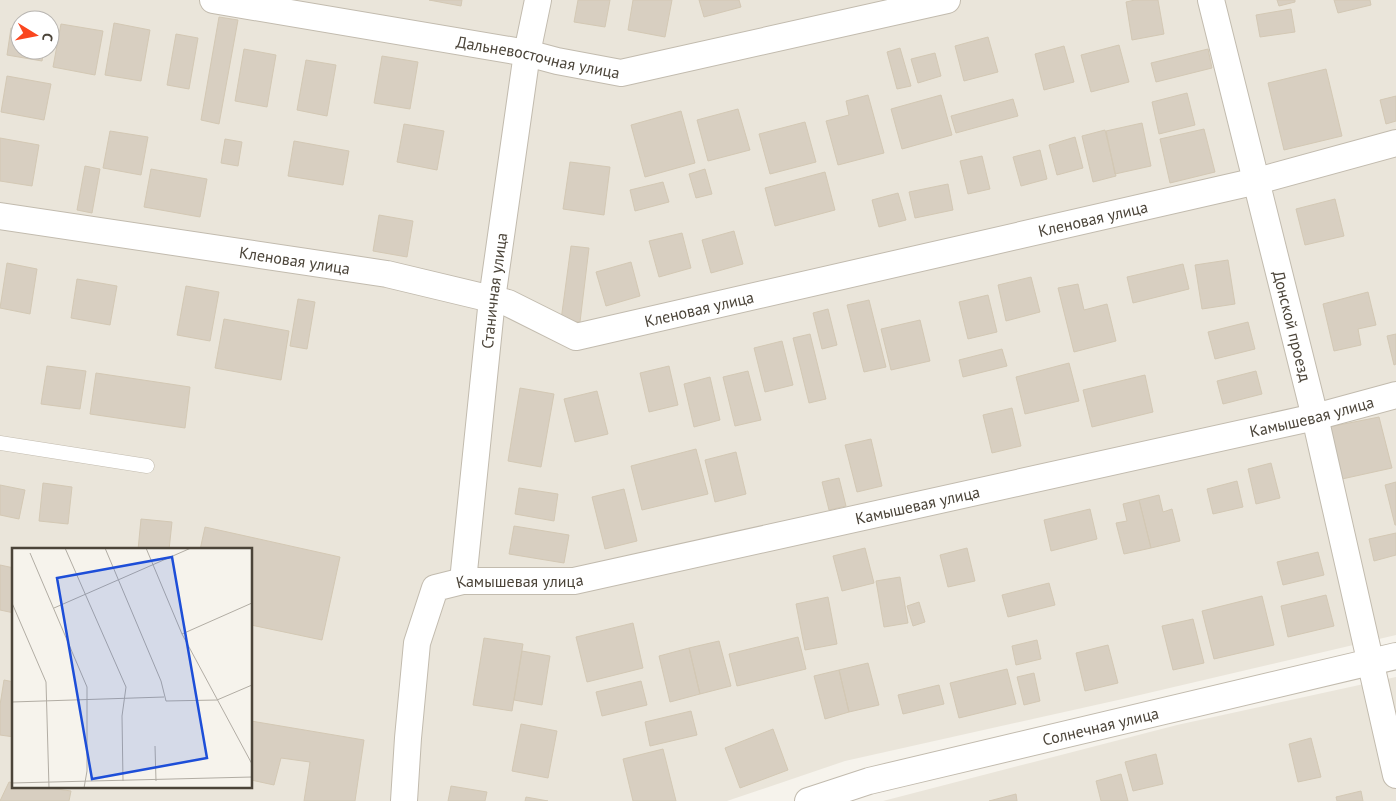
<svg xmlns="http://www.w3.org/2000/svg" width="1396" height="801" font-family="'PT Sans',sans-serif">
<rect width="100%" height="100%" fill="#f6f3ec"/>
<path fill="#eae5da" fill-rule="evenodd" d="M0 0H1396V635L1127 698 845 761 727 801H0ZM20 20H50V50H20ZM14 550H251V787H14Z
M1396 677V801H883L1177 725Z"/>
<path fill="#d8cfc1" stroke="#d3c8b4" d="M429 0H462L461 6Z
M578 0H610L605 27 574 22Z
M633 0H672L665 37 628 30Z
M699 0H739L741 7 704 17Z
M1135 0H1158L1164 34 1132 40 1126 2Z
M1277 0H1295V2L1279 6Z
M1334 0H1370L1371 5 1338 13Z
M1291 9 1295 32 1260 37 1256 15Z
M219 17 238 20 219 124 201 120Z
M114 23 150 30 141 81 105 75Z
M61 24 103 31 95 75 53 67Z
M11 28 20 29V50H44L42 61 7 55Z
M176 34 198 38 189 89 167 85Z
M988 37 998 72 964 81 955 46Z
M1119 45 1129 82 1091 92 1081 55Z
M1064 46 1074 82 1044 90 1035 54Z
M900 48 911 86 897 89 887 52Z
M244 49 276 55 267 107 235 101Z
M1208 49 1212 68 1156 82 1151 63Z
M935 53 941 76 918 83 911 59Z
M382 56 418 62 410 109 374 103Z
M306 60 336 65 327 116 297 110Z
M1326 69 1342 136 1284 150 1268 83Z
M7 76 51 84 44 120 1 112Z
M1187 93 1195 125 1159 134 1152 102Z
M868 95 884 153 838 165 826 121 849 115 846 101Z
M941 95 952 135 902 149 891 109Z
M1396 96V121L1386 124 1380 100Z
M1013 99 1018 116 956 133 951 116Z
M738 109 750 150 708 161 697 120Z
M681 111 695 163 645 177 631 125Z
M805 122 816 162 770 174 759 134Z
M1142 123 1151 166 1115 174 1106 131Z
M404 124 444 131 437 170 397 162Z
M1204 129 1215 172 1170 183 1160 139Z
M1105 130 1116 176 1093 182 1082 136Z
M110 131 148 137 141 175 103 168Z
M1075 137 1083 168 1057 175 1049 145Z
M0 138 39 145 32 186 0 181Z
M225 139 242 142 238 166 221 163Z
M294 141 349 151 343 185 288 176Z
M1040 150 1047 179 1021 186 1013 157Z
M982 156 990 189 968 194 960 161Z
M570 162 610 167 604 215 563 209Z
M85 166 100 169 92 213 77 210Z
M151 169 207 179 200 217 144 207Z
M705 169 712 194 696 198 689 174Z
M825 172 835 210 775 226 765 188Z
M663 182 669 202 635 211 630 190Z
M948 184 953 210 915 218 909 192Z
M898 193 906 220 879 227 872 200Z
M1335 199 1344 236 1305 245 1296 209Z
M379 215 413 221 407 257 373 251Z
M734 231 743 264 711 273 702 240Z
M682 233 691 268 659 277 649 241Z
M571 246 589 248 580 322 561 320Z
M1228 260 1235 304 1202 309 1195 265Z
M631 262 640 296 606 306 596 272Z
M7 263 37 269 30 314 0 308Z
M1183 264 1189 289 1133 303 1127 277Z
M1031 277 1040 312 1006 321 998 285Z
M77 279 117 286 110 325 71 318Z
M1078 284 1084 310 1107 304 1116 341 1074 352 1058 288Z
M186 286 219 292 210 341 177 335Z
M1368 292 1376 325 1358 329 1361 345 1334 351 1323 304Z
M988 295 997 332 968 339 959 302Z
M298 299 315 302 307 349 290 346Z
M869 300 886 367 864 372 847 305Z
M828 309 837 345 822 349 813 313Z
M224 319 289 331 281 380 215 368Z
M920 320 930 361 891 370 881 329Z
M1248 322 1255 349 1215 359 1208 332Z
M810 334 826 399 809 403 793 338Z
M1396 334V364L1394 365 1387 336Z
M782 341 793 385 765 392 754 348Z
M1002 349 1007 366 963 377 959 360Z
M1069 363 1079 401 1025 414 1016 377Z
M47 366 86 371 80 409 41 404Z
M669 366 678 405 649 412 640 373Z
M748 371 761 420 735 426 723 377Z
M1256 371 1262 394 1223 404 1217 381Z
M96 373 190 387 185 428 90 414Z
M1145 375 1153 412 1092 427 1083 390Z
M710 377 720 420 694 427 684 384Z
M520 388 554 394 541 467 508 461Z
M597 391 608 434 575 442 564 399Z
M1012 408 1021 446 992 453 983 415Z
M1379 417 1392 468 1342 479 1329 427Z
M871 439 882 486 857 492 845 445Z
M696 449 708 494 642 510 631 466Z
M736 452 746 494 715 502 705 460Z
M1271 463 1280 498 1256 504 1248 469Z
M839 478 846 506 829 510 822 482Z
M1237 481 1243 507 1213 514 1207 489Z
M1396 482V525H1395L1385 485Z
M43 483 72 487 68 524 39 521Z
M0 485 25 490 19 519 0 515Z
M519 488 558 494 554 521 515 514Z
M624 489 637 541 605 549 592 497Z
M1159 495 1163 512 1172 509 1180 541 1151 548 1139 500Z
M1139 500 1151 548 1124 554 1116 523 1127 521 1123 504Z
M1090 509 1097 539 1051 551 1044 520Z
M141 519 172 522 169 550H138Z
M514 526 569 535 564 563 509 554Z
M205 527 340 557 322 640 251 625V550H200Z
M1396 533V555L1374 561 1369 539Z
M865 548 874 583 842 591 833 556Z
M967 548 975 581 948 587 940 555Z
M1318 552 1324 575 1283 585 1277 562Z
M0 565 14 568V613L0 610Z
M900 577 908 623 884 627 876 581Z
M1049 583 1055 605 1008 617 1002 595Z
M1326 595 1334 626 1288 637 1281 606Z
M1262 596 1274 645 1214 659 1202 611Z
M828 597 837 644 805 650 796 604Z
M919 602 925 622 913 626 907 606Z
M1193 619 1204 663 1173 670 1162 626Z
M633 623 643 668 587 682 576 637Z
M798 637 806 669 737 686 729 654Z
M484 638 523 644 512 711 473 705Z
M1037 640 1041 659 1016 665 1012 646Z
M719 641 731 686 700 694 689 648Z
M1108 645 1118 683 1085 691 1076 653Z
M689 648 700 694 670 702 659 656Z
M522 651 550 656 542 705 514 700Z
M868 663 879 705 849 712 839 670Z
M1007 669 1016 704 959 718 950 683Z
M839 670 849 712 825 719 814 676Z
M1034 673 1040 701 1024 705 1017 677Z
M4 680 14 682V737L0 735V705Z
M641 681 647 705 602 716 596 692Z
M939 685 944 704 903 714 898 695Z
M691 711 697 735 650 746 645 722Z
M251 721 364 740 355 801H304L310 762 281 758 274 785 251 780Z
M521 724 557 731 548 778 512 771Z
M773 729 788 770 740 788 725 748Z
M1311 738 1321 777 1298 782 1289 744Z
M663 749 676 801H633L623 759Z
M1156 754 1163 784 1133 791 1125 762Z
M1121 774 1128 801H1101L1096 781Z
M9 782 14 783V787H43L71 791 69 801H0Z
M451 786 487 792 485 801H448Z
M1361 791 1363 801H1337L1336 797Z
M1016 794 1017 801H989Z
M526 797 548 801H525Z"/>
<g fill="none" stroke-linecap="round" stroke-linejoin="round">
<g stroke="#c2bbae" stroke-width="15">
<path id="service" d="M0 443 147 466"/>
</g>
<g stroke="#c2bbae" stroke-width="28">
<g id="minor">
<path id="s1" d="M213 0 527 53 557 61 621 73 947 0"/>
<path id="s2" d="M1211 0 1315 417 1396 775"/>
<path id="s3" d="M0 216 387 274 508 303 576 337 1257 181 1396 143"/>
<path id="s4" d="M463 581 492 299 527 53 538 0"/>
<path id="s5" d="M404 801 408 738 417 643 435 588 463 581H574L1315 417 1396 395"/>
<path id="s6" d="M808 801 869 781 1396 656"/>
</g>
</g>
<use href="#service" stroke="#fff" stroke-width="14"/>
<use href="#minor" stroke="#fff" stroke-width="26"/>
</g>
<g text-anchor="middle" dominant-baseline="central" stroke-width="4.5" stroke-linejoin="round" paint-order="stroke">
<g font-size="16" fill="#4b4439" stroke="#fff">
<text stroke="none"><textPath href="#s1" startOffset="330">Дальневосточная улица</textPath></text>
<text stroke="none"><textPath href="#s3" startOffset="1122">Кленовая улица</textPath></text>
<text stroke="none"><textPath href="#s3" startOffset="298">Кленовая улица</textPath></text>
<text stroke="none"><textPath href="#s4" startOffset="292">Станичная улица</textPath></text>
<text stroke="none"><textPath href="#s3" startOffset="718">Кленовая улица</textPath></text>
<text stroke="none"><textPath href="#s2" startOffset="336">Донской проезд</textPath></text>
<text stroke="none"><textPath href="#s5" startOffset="1112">Камышевая улица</textPath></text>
<text stroke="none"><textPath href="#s5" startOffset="708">Камышевая улица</textPath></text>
<text stroke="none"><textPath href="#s5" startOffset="302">Камышевая улица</textPath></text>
<text stroke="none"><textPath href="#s6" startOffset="302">Солнечная улица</textPath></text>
</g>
</g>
<g transform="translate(12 548)">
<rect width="240" height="240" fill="#f6f3ec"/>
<path fill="none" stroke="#b2ada4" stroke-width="1" d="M53 0 114 139 110 168 111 233M93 0 149 133 154 153 205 152 240 137M134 0 170 86 240 216M18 5 75 139V223L72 240M0 55 34 134 37 240M42 60 179 0M170 86 240 55M0 154 152 149M143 198 144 233M0 235 240 229"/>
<path fill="#1d4ed8" fill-opacity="0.15" stroke="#1d4ed8" stroke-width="2.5" d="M160 9 195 210 80 231 45 30Z"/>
<rect width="240" height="240" fill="none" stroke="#4b4439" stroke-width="2.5"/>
</g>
<g transform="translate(35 35) rotate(100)"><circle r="24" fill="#ffffff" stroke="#b7b4b0"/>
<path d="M0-4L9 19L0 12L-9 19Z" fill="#fa461f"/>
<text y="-8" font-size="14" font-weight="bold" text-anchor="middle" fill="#4b4439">С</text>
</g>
</svg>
